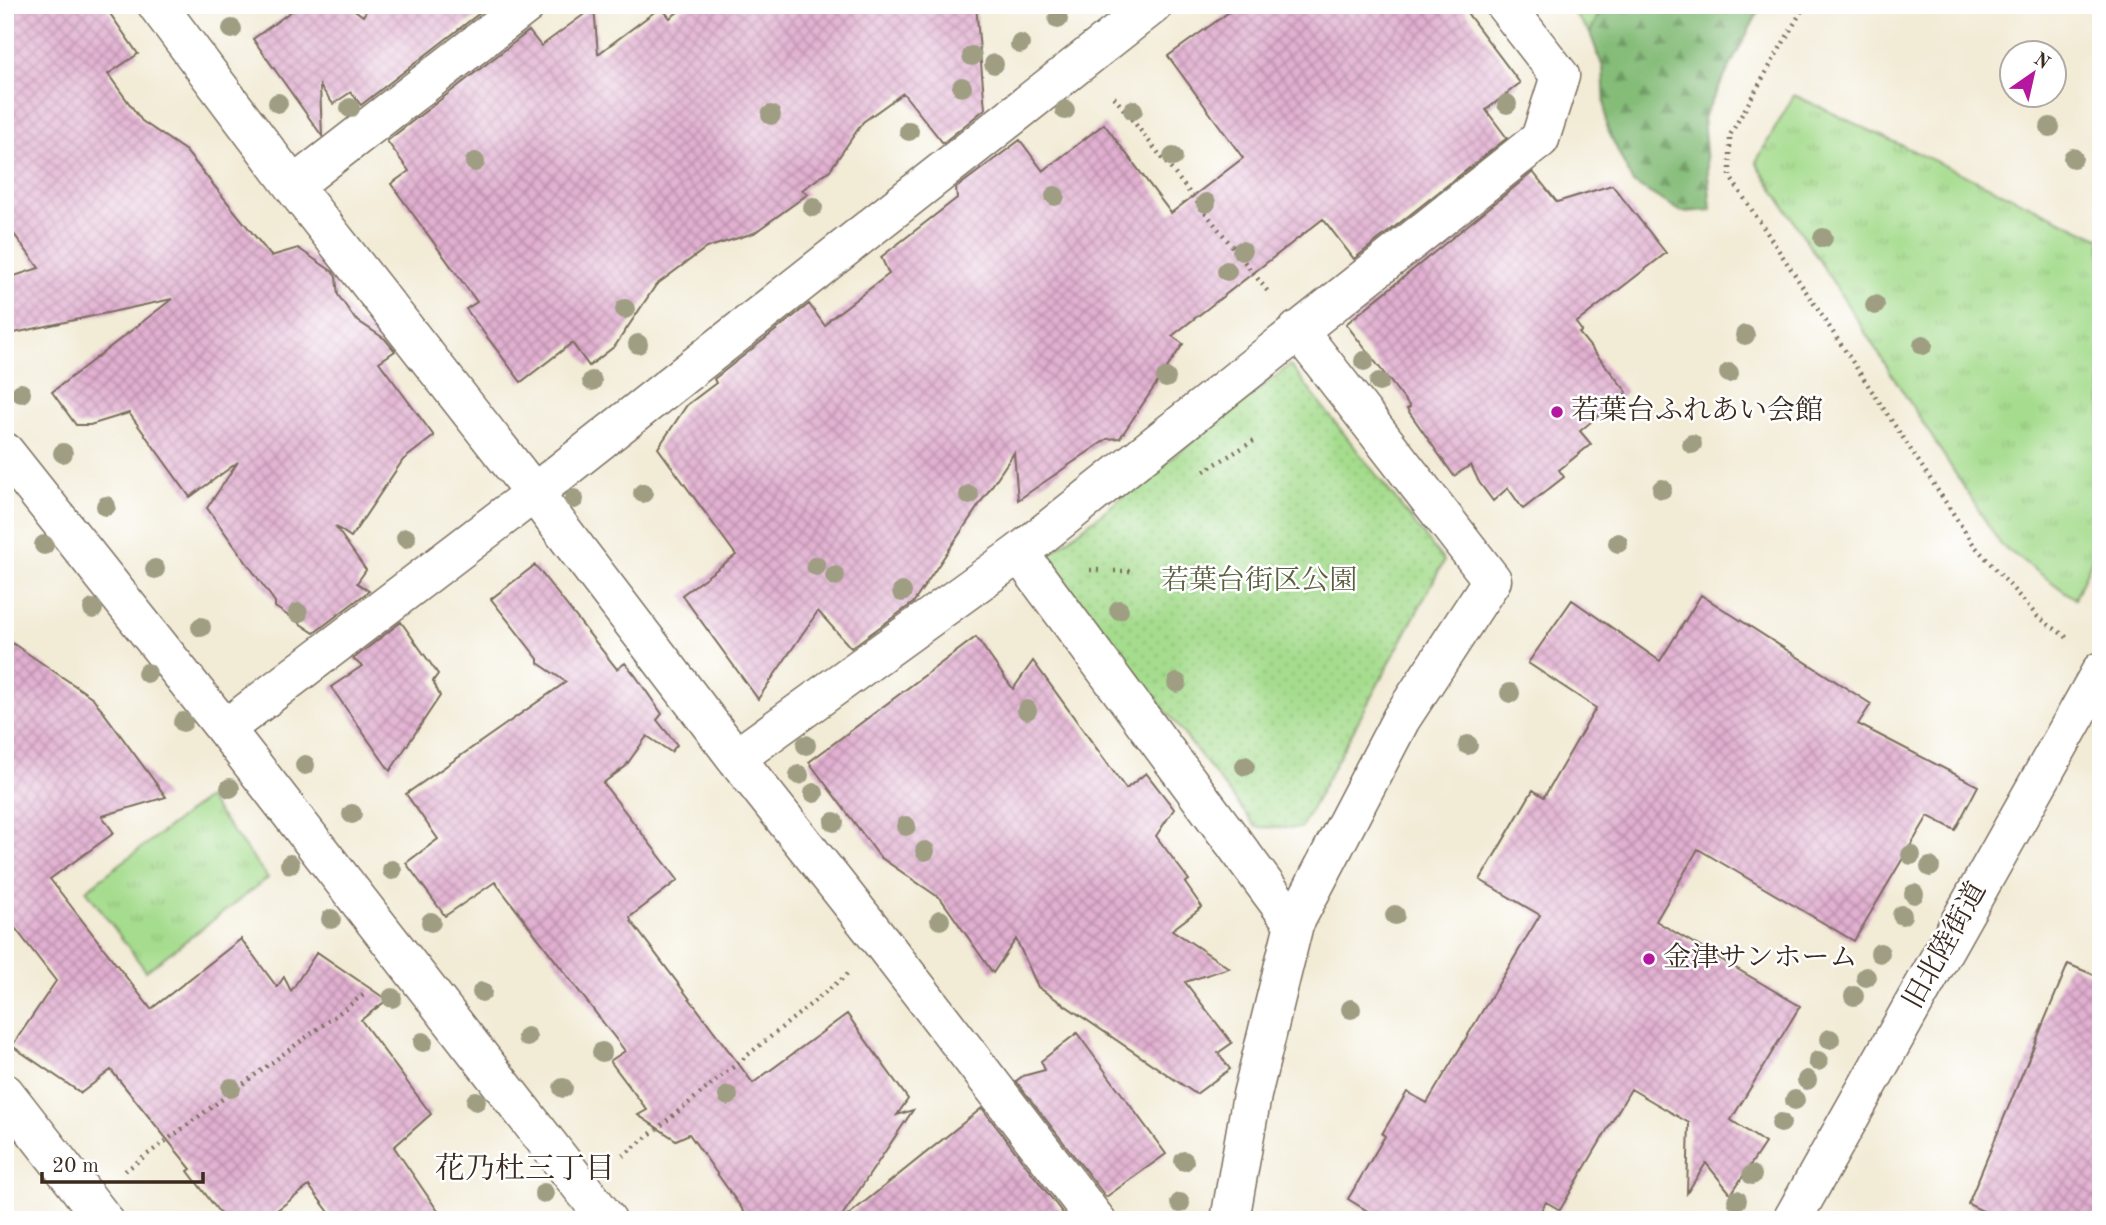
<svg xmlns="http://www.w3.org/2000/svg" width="2106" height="1225" font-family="'Old Standard TT','Noto Serif JP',serif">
<defs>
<pattern id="grass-tufts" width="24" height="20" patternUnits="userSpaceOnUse" patternTransform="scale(1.75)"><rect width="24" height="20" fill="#a5dc8d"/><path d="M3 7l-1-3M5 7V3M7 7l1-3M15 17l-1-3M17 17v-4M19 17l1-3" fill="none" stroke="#8fbd79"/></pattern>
<pattern id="forest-firs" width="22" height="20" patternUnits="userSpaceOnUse" patternTransform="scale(1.75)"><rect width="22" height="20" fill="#84bc78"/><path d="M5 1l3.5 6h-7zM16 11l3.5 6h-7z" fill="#6d9962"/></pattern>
<pattern id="park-dots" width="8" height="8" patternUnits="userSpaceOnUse" patternTransform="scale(1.75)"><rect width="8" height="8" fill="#a5dc8d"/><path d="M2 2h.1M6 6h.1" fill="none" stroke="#8fbd79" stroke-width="1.8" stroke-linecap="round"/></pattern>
<pattern id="building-cross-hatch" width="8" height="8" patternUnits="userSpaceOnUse" patternTransform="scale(1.75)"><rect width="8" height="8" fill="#e2b0d1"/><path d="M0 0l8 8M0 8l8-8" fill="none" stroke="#b88fa9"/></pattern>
</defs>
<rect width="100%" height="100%" fill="#fff"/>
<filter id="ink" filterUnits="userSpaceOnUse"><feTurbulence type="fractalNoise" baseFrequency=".0143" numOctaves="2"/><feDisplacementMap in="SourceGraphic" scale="14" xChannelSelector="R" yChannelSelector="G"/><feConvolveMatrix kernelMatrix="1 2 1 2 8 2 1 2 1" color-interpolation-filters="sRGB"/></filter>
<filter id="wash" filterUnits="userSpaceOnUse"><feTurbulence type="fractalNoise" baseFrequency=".00686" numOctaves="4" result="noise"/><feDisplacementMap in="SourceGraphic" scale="28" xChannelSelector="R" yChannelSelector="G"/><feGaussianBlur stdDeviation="1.57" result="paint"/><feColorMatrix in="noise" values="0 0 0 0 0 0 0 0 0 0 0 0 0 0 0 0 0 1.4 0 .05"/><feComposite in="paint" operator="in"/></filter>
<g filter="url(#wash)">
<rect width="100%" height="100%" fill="#f2ebd6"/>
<path fill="url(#grass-tufts)" stroke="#708356" stroke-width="2" d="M1568 5H1603L1590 33Z
M1794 95 2101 239V538L2075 599 2001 545 1756 162Z
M207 798 268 878 146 971 86 890Z"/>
<path fill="url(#forest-firs)" stroke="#60734b" stroke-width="2" d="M1603 5H1762L1703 118 1711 210 1682 212 1633 183 1606 126 1603 68 1590 33Z"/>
<path fill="url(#park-dots)" stroke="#708356" stroke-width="2" d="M1290 365 1444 561 1301 828 1256 827 1046 557Z"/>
<g id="blocks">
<path fill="url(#building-cross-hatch)" d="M5 5H104L138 54 108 74 142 121 186 151 271 256 298 248 333 272 336 277 338 295 355 319 385 339 395 351 379 362 434 436 403 460 351 537 335 526 366 570 357 583 369 591 314 633 275 607V602L207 508 238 462 190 497 129 413 90 425H76L52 392 172 299 5 335V310L13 298 5 293V279L39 268 5 222Z
M300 5H348L363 16 370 5H490L361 105 351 92 333 104 320 86 322 136 253 39Z
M687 5H976L985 109 943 143 903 93 863 122 830 170 802 190 808 194 754 233 706 248 656 285 615 346 589 366 572 343 521 382 466 309 477 302 391 184 409 171 387 141 529 31 541 46 594 7 598 54 661 7 670 18Z
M1239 5H1461L1520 83 1486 110 1507 138 1354 259 1323 219 1172 336 1183 344 1120 438 1107 439 1018 500 1014 453 913 603 851 648 818 611 758 699 682 595 736 555 658 448 687 405 716 383 714 379 809 304 825 326 830 319 889 274 881 257 957 198 956 188 1020 140 1043 171 1104 124 1171 213 1243 158 1168 56Z
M1533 172 1557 202 1612 185 1666 253 1576 323 1582 331 1579 333 1627 392 1580 431 1591 444 1559 470 1564 477 1523 509 1508 488 1493 501 1479 482 1471 465 1454 476 1407 409 1410 407 1346 324Z
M535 565 617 669 625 663 635 675 662 714 657 720 677 745 671 752 647 736 625 767 603 783 678 880 630 917 631 921 753 1083 847 1014 908 1099 897 1115 913 1110 839 1220H750L689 1134 676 1140 638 1115 647 1110 610 1061 625 1051 495 882 445 916 406 863 438 839 406 794 566 682 538 663V659L491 599Z
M1701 595 1871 704 1858 724 1978 786 1955 830 1928 816 1854 941 1698 849 1656 921 1800 1006 1731 1120 1765 1143 1731 1194 1706 1163 1687 1193 1689 1123 1631 1089 1560 1210 1546 1202 1535 1220H1382L1348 1199 1385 1136 1382 1134 1407 1092 1427 1103 1540 915 1480 880 1533 790 1544 797 1596 708 1528 663 1572 600 1660 661Z
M401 622 438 674 433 681 440 696 390 771 331 687 362 666 353 659Z
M976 637 1013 689 1033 661 1126 789 1146 773 1174 809 1156 836 1189 880 1185 883 1202 907 1172 930 1229 968 1185 982 1232 1043 1218 1053 1230 1069 1196 1094 1038 987 1016 939 993 973 941 899 880 857 809 762Z
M5 638 93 698 166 797 102 816 114 833 50 879 151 1009 241 939 277 987 284 977 291 991 317 952 387 1000 361 1020 431 1114 394 1147 444 1220H335L309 1186 264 1220H225L188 1171 191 1169 111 1070 81 1093 12 1046 56 981 5 915Z
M2068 964 2101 978V1220H2002L1968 1204Z
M1077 1033 1166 1154 1106 1197 1016 1081 1023 1076 1045 1070 1041 1061Z
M982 1108 1068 1220H842Z"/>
</g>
</g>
<g filter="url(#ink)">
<use href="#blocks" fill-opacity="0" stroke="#7b6e5e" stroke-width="2"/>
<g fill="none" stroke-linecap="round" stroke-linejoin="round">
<g stroke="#7b6e5e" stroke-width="41">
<path id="minor" d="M157 5 293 186 534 493 736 758 884 945 1096 1220
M293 186 526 5
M5 452 225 729 607 1220
M1019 553 1294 924
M225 729 534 493 1153 5
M736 758 1019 553 1540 139 1560 76 1505 5
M5 1093 104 1220
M1230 1220 1252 1095 1294 924 1401 719 1492 580 1298 330
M1792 1220 2101 671"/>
</g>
<path stroke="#7b6e5e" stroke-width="4.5" stroke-dasharray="2 5" stroke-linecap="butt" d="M1805 5 1730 135V177L1974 545 2037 616 2069 639
M1114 97 1269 293
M1204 471 1257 439
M1090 570H1101
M1114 571H1134
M623 1156 848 974
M125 1171 366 993"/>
<use href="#minor" stroke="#fff" stroke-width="38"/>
</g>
<g fill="#9f9e83">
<circle cx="1058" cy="19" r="10"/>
<circle cx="232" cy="29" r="10"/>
<circle cx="1020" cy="44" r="10"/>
<circle cx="972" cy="56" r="10"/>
<circle cx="994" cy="64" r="10"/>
<circle cx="962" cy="87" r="10"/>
<circle cx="278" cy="103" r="10"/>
<circle cx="1507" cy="104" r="10"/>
<circle cx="350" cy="108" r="10"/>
<circle cx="1065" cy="110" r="10"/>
<circle cx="1133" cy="110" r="10"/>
<circle cx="771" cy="115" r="10"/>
<circle cx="2050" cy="127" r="10"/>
<circle cx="909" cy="131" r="10"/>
<circle cx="1173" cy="157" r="10"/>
<circle cx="2073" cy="158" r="10"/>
<circle cx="475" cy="162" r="10"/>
<circle cx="1055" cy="196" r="10"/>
<circle cx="1206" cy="203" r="10"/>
<circle cx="813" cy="207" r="10"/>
<circle cx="1823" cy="238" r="10"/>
<circle cx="1242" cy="251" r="10"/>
<circle cx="1227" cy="271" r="10"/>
<circle cx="1875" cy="305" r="10"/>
<circle cx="625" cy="309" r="10"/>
<circle cx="1745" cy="335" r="10"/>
<circle cx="638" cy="344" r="10"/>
<circle cx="1923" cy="345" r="10"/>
<circle cx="1364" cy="361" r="10"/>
<circle cx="1729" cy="373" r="10"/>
<circle cx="1166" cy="378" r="10"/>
<circle cx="592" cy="381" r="10"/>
<circle cx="1379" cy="382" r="10"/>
<circle cx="21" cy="393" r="10"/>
<circle cx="1692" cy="444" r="10"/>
<circle cx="63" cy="453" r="10"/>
<circle cx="1662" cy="489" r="10"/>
<circle cx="643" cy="493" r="10"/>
<circle cx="969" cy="495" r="10"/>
<circle cx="574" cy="499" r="10"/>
<circle cx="106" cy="506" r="10"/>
<circle cx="406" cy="538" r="10"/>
<circle cx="1618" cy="543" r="10"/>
<circle cx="44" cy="545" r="10"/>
<circle cx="816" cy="566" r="10"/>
<circle cx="155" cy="569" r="10"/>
<circle cx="835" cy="576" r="10"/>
<circle cx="902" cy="592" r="10"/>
<circle cx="93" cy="609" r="10"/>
<circle cx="1119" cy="610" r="10"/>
<circle cx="298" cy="613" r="10"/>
<circle cx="201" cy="627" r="10"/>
<circle cx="147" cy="673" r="10"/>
<circle cx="1177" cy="683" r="10"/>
<circle cx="1510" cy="693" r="10"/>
<circle cx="1027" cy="710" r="10"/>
<circle cx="183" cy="722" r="10"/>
<circle cx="806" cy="745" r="10"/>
<circle cx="1468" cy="745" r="10"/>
<circle cx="305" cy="765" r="10"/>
<circle cx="1245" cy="766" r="10"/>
<circle cx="799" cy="775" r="10"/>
<circle cx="230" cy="788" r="10"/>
<circle cx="814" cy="793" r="10"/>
<circle cx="352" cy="814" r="10"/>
<circle cx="834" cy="822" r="10"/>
<circle cx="906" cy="826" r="10"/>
<circle cx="925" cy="851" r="10"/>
<circle cx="1911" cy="855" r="10"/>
<circle cx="290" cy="864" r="10"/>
<circle cx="1930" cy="867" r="10"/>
<circle cx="392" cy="870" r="10"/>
<circle cx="1914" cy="894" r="10"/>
<circle cx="1395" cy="915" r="10"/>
<circle cx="1902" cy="915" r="10"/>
<circle cx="331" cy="919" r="10"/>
<circle cx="940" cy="920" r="10"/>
<circle cx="431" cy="922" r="10"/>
<circle cx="1880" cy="953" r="10"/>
<circle cx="1866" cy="977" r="10"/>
<circle cx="482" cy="992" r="10"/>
<circle cx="1854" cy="996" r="10"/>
<circle cx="392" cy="998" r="10"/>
<circle cx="1351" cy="1009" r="10"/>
<circle cx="527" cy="1037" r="10"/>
<circle cx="1830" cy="1039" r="10"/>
<circle cx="423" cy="1042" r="10"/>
<circle cx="602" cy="1052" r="10"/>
<circle cx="1818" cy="1061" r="10"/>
<circle cx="1807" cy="1080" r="10"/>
<circle cx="231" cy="1088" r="10"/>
<circle cx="563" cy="1088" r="10"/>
<circle cx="728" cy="1096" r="10"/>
<circle cx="1795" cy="1100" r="10"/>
<circle cx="476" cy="1101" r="10"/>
<circle cx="1781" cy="1123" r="10"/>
<circle cx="1184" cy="1161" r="10"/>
<circle cx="1752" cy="1175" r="10"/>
<circle cx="544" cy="1193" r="10"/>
<circle cx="1737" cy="1200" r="10"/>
<circle cx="1180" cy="1203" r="10"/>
</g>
</g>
<g fill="#b5179e" stroke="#fff" stroke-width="2.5">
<circle cx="1557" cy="412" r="7"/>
<circle cx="1649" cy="959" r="7"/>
</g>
<g text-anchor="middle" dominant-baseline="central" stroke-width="5" stroke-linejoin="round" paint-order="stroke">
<g font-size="28" fill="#3b2a1e" stroke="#fff" text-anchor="start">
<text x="1571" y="412">若葉台ふれあい会館</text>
<text x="1663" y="959">金津サンホーム</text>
</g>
<g font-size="28" fill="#5b5f3f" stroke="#fff">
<text x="1259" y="582">若葉台街区公園</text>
</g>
<g font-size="28" fill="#3b2a1e" stroke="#fff">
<text transform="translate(1946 946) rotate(-61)">旧北陸街道</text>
</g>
<g font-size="30" fill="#3b2a1e" stroke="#fff">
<text x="525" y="1170">花乃杜三丁目</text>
</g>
</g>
<rect width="2106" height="1225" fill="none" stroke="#fff" stroke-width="28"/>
<g transform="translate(2033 74) rotate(34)"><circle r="33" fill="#ffffff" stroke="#b1aaa5" stroke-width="2"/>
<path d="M0-5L12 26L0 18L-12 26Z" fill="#b5179e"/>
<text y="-10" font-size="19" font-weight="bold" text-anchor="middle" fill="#3b2a1e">N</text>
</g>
<path d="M42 1172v10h161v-10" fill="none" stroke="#3b2a1e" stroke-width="3.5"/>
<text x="52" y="1172" font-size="21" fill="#3b2a1e" stroke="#ffffff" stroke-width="5" paint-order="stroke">20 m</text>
</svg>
